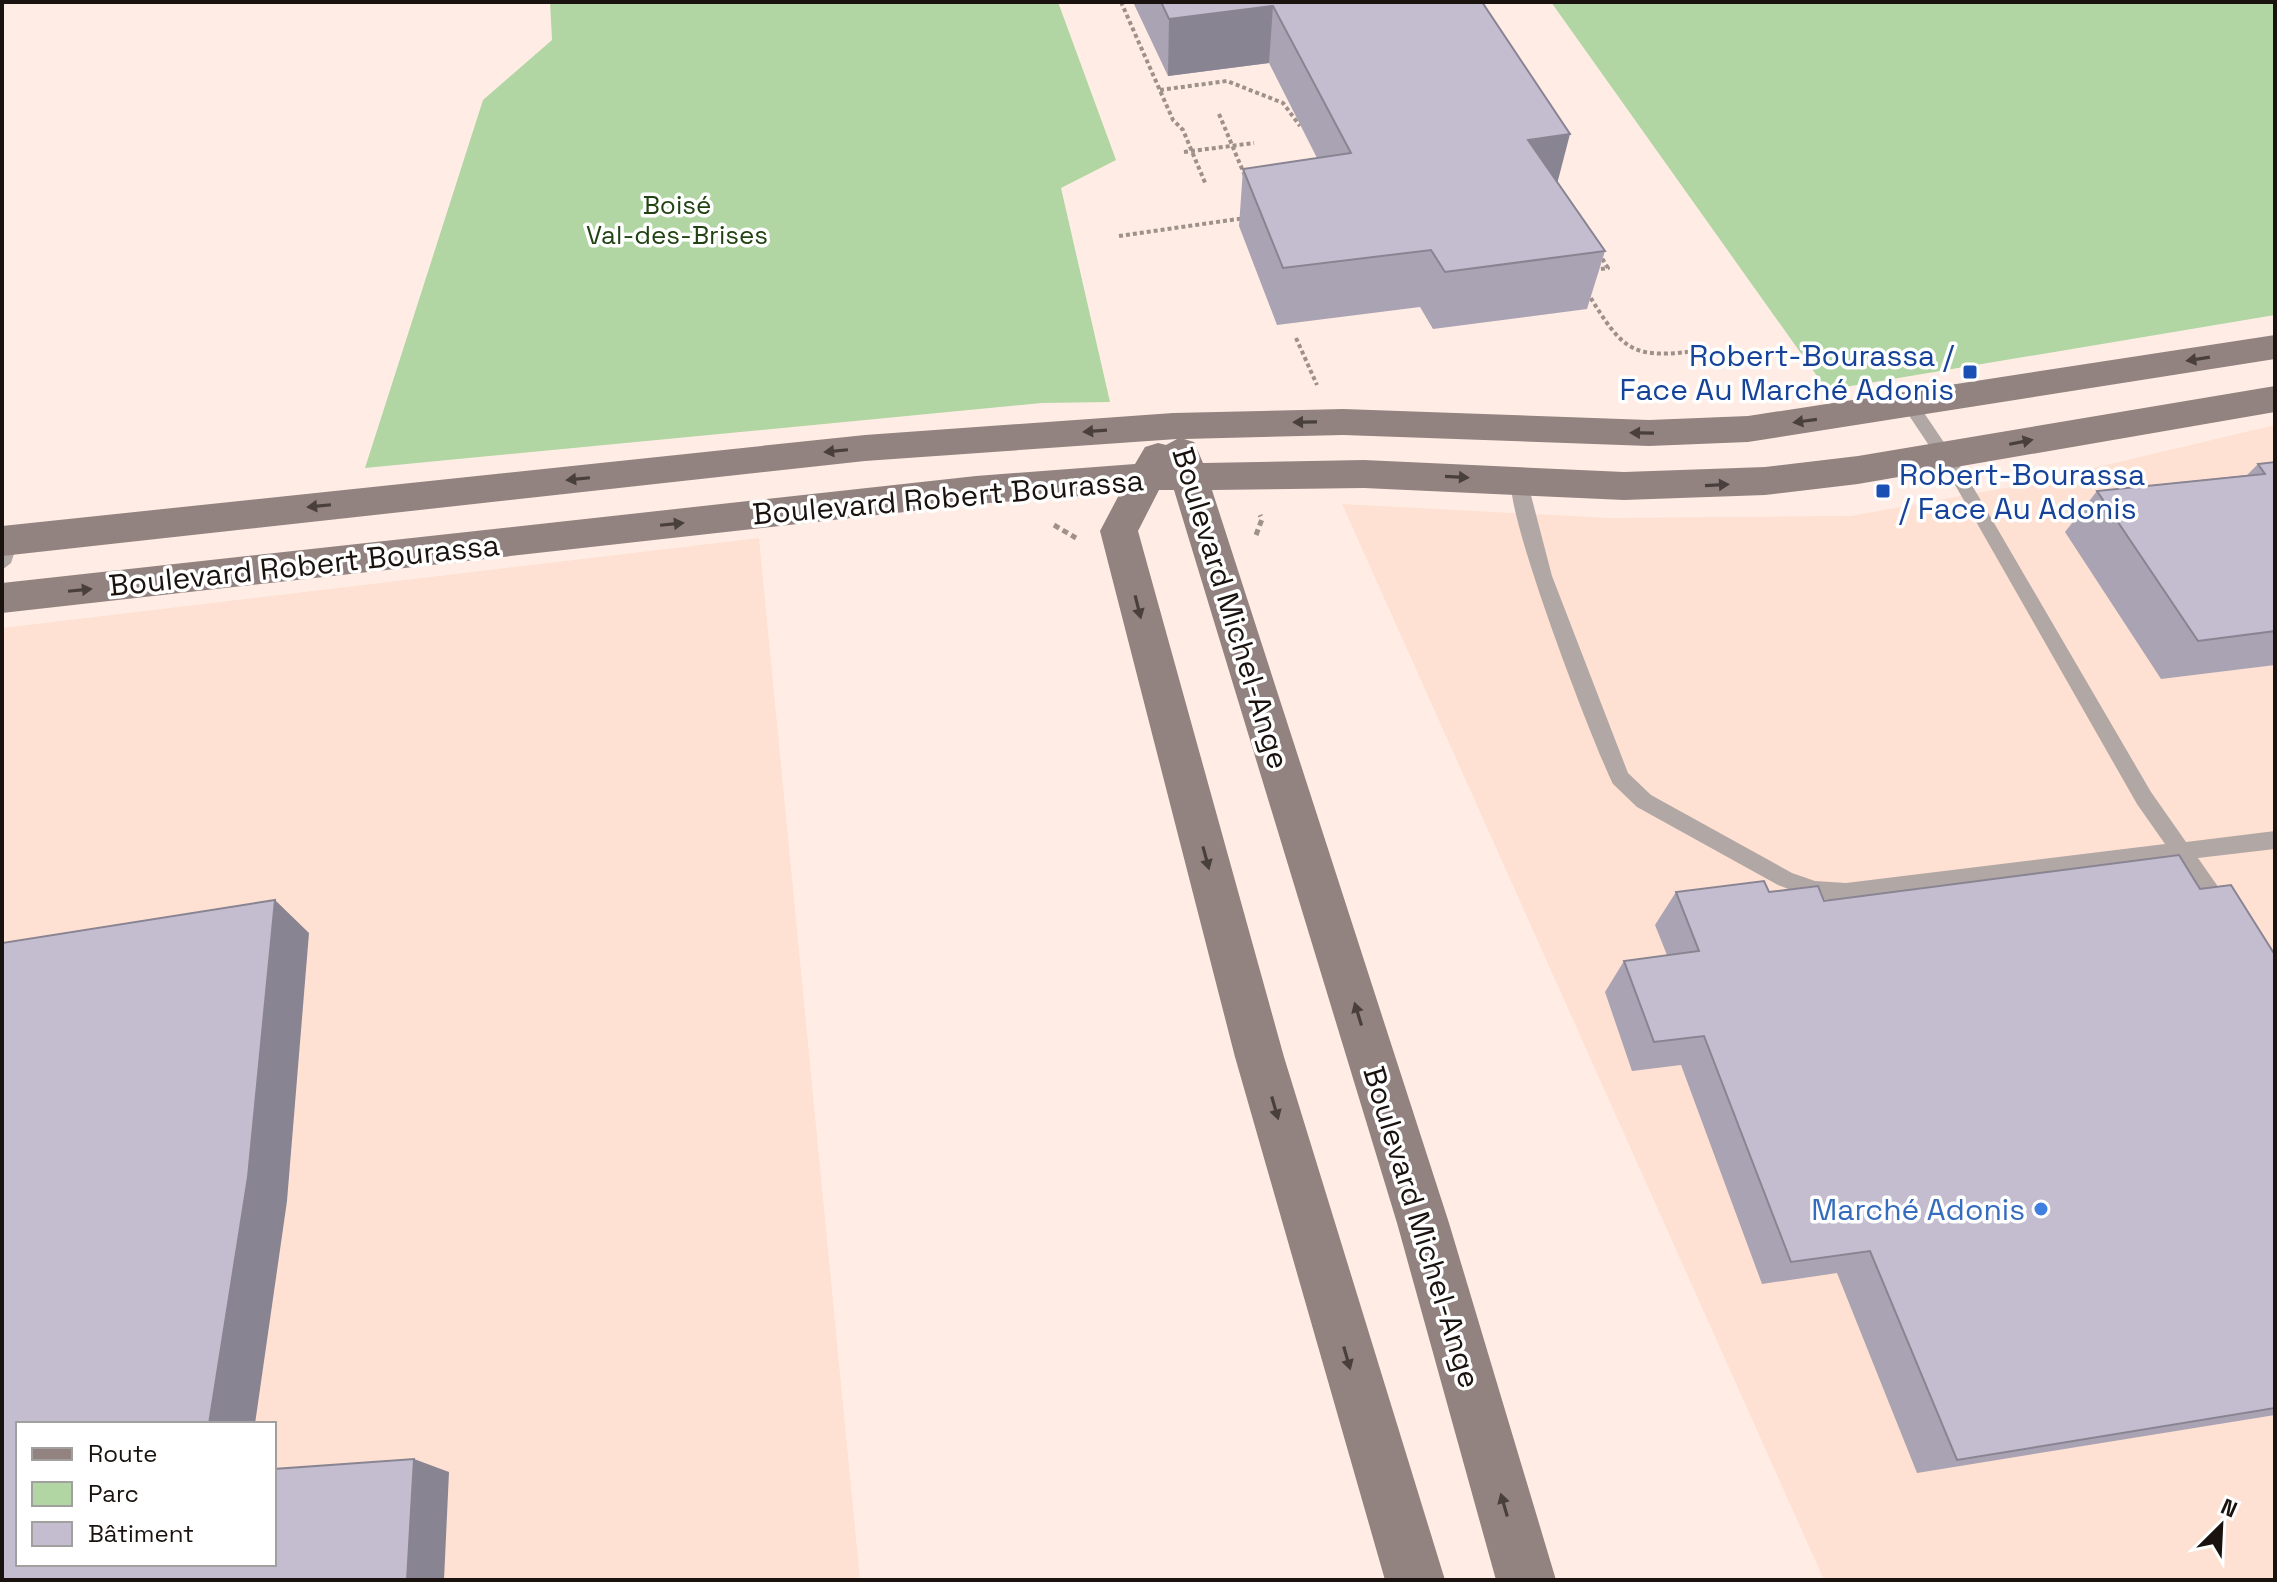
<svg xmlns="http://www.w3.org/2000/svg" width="2277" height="1582" font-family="'Space Grotesk',sans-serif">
<rect width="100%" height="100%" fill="#ffede5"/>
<path fill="#fee1d2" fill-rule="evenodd" d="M2275 425V1580H1824L1342 504 1609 518 1851 516 2026 484Z
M759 538 860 1580H2V628ZM18 1424H274V1564H18Z"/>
<path fill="#b1d6a3" d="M550 2H1058L1116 160 1061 188 1110 402 1042 403 365 468 483 100 552 40Z
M1551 2H2275V315L1827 390Z"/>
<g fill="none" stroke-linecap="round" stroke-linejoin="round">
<path stroke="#9e908a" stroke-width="4" stroke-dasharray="4 3" stroke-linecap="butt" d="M1121 2 1173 120 1183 130 1206 185
M1160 90 1227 81 1283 103 1300 126
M1219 114 1245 176
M1184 152 1254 143
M1119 236 1245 218
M1594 270 1608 268 1600 255
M1587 292C1624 352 1631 360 1703 350
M1296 338 1317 385"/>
<path stroke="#9e908a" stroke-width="5" stroke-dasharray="6 4" stroke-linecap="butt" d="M1054 525 1076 538
M1256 535 1262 519 1260 515"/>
<path fill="#b1a7a5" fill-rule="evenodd" d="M1910 399 1916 401 1966 475 2151 792 2186 842 2275 831V849L2198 858 2228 901 2232 908 2228 915 2221 917 2214 915 2176 861 1846 901 1815 899 1778 885 1637 807 1613 784C1594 746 1500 503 1512 476L1518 474 1527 480 1552 576 1628 773 1651 795 1792 873 1815 881 1846 883 2165 844 2137 804 1954 483 1902 405Z
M10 532 19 539 11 563 2 570V537Z"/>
<path fill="#928381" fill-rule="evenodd" d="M2275 335V359L1748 442 1649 446 1343 435 1184 439 1194 442 1203 463 1364 460 1624 472 1765 467 1858 456 2275 386V412L1858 484 1765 495 1624 500 1364 488 1212 490 1449 1223 1556 1580H1496L1397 1223 1174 490H1159L1138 531 1284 1057 1445 1580H1385L1235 1057 1100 531 1120 493 976 504 2 613V583L976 476 1135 464 1145 447 1158 443 1166 445 1177 439 865 461 2 556V526L865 435 1173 413 1343 409 1649 420 1748 416Z"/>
</g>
<path fill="#a9a3b3" d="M1133 2H1482L1557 182 1605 251 1587 309 1433 329 1420 307 1277 325 1239 226 1243 169 1317 158 1269 63 1168 76Z
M2275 462V665L2161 679 2065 532 2097 491 2247 475 2258 464Z
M2200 889 2275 955V1415L1917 1473 1837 1273 1762 1284 1681 1065 1632 1071 1605 992 1624 961 1667 955 1655 925 1676 892H1769L1824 901Z"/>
<path fill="#898492" d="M1273 6 1269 63 1168 76 1169 19Z
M1570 134 1555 192 1528 140Z
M275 900 309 933 287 1201 255 1424H209Z
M414 1459 449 1472 444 1580H407Z"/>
<path fill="#c4bdd0" stroke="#898492" stroke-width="2" d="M1161 2H1482L1570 134 1528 140 1605 251 1445 272 1431 250 1283 268 1243 169 1351 153 1273 6 1169 19Z
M2275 462V631L2198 641 2097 491 2265 474 2258 464Z
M2179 855 2200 889 2231 885 2275 955V1408L1957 1460 1870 1251 1791 1262 1704 1036 1654 1042 1624 961 1699 951 1676 892 1764 881 1769 892 1818 886 1824 901Z
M275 900 248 1177 209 1424H18V1564H274V1469L414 1459 407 1580H2V943Z"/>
<defs><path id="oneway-solid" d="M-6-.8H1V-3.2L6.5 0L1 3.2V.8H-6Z" transform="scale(2)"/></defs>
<g fill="#493f3c">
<use href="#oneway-solid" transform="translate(2198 359) rotate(171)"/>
<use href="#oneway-solid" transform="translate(1805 421) rotate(172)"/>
<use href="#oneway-solid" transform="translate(1305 422) rotate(179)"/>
<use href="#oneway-solid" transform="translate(1095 431) rotate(176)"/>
<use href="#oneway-solid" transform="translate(1642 433) rotate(-179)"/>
<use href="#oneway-solid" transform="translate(2021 442) rotate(-11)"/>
<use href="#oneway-solid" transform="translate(836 451) rotate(174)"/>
<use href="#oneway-solid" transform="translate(1457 477) rotate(3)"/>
<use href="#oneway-solid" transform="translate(578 479) rotate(174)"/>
<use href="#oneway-solid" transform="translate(1717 485) rotate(-3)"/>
<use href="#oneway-solid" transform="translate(319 506) rotate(174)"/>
<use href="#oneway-solid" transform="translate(672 524) rotate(-6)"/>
<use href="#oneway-solid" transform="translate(80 590) rotate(-6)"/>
<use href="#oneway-solid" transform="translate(1138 607) rotate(76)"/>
<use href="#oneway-solid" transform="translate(1206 858) rotate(75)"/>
<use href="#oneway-solid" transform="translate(1358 1014) rotate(-107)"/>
<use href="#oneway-solid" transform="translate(1275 1108) rotate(74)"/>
<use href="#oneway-solid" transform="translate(1347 1358) rotate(74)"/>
<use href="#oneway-solid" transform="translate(1504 1505) rotate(-106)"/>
</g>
<g fill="#1a4fb4" stroke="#fefffe" stroke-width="3">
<rect x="1962" y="364" width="16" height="16" rx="4"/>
<rect x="1875" y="483" width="16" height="16" rx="4"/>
</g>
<circle fill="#3f7fe0" stroke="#fefffe" stroke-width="3" cx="2041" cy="1209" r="8"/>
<g text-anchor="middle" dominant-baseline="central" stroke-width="7" stroke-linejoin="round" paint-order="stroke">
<g font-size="26" fill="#214312" stroke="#fefffe">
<text x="677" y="205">Boisé<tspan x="677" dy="30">Val-des-Brises</tspan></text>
</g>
<g font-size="30" fill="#164399" stroke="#fefffe" text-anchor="end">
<text x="1954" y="355">Robert-Bourassa /<tspan x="1954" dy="34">Face Au Marché Adonis</tspan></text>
<text x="1899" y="474" text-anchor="start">Robert-Bourassa<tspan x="1899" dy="34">/ Face Au Adonis</tspan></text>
</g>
<g font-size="30" fill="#19120e" stroke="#fefffe">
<text transform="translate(948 497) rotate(-5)">Boulevard Robert Bourassa</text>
<text transform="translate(304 565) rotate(-6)">Boulevard Robert Bourassa</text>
<text transform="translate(1231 608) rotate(73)">Boulevard Michel-Ange</text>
<text transform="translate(1422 1227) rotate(73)">Boulevard Michel-Ange</text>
</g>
<g font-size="30" fill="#366cbe" stroke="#fefffe" text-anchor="end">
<text x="2025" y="1209">Marché Adonis</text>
</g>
</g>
<rect width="2277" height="1582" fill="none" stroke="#19120e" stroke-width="8"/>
<rect x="16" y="1422" width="260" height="144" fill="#fefffe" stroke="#a2a09e" stroke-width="2"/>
<rect x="32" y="1448" width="40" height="12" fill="#928381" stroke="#a2a09e" stroke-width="2"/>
<text x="88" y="1462" font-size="24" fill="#19120e">Route</text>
<rect x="32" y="1482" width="40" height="24" fill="#b1d6a3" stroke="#a2a09e" stroke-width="2"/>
<text x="88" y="1502" font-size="24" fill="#19120e">Parc</text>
<rect x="32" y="1522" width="40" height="24" fill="#c4bdd0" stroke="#a2a09e" stroke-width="2"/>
<text x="88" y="1542" font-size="24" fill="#19120e">Bâtiment</text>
<g transform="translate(2221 1526) rotate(24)" stroke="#fefffe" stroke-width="6" paint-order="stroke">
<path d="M0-6L14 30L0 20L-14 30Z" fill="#19120e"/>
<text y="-12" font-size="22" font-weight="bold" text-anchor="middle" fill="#19120e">N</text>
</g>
</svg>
